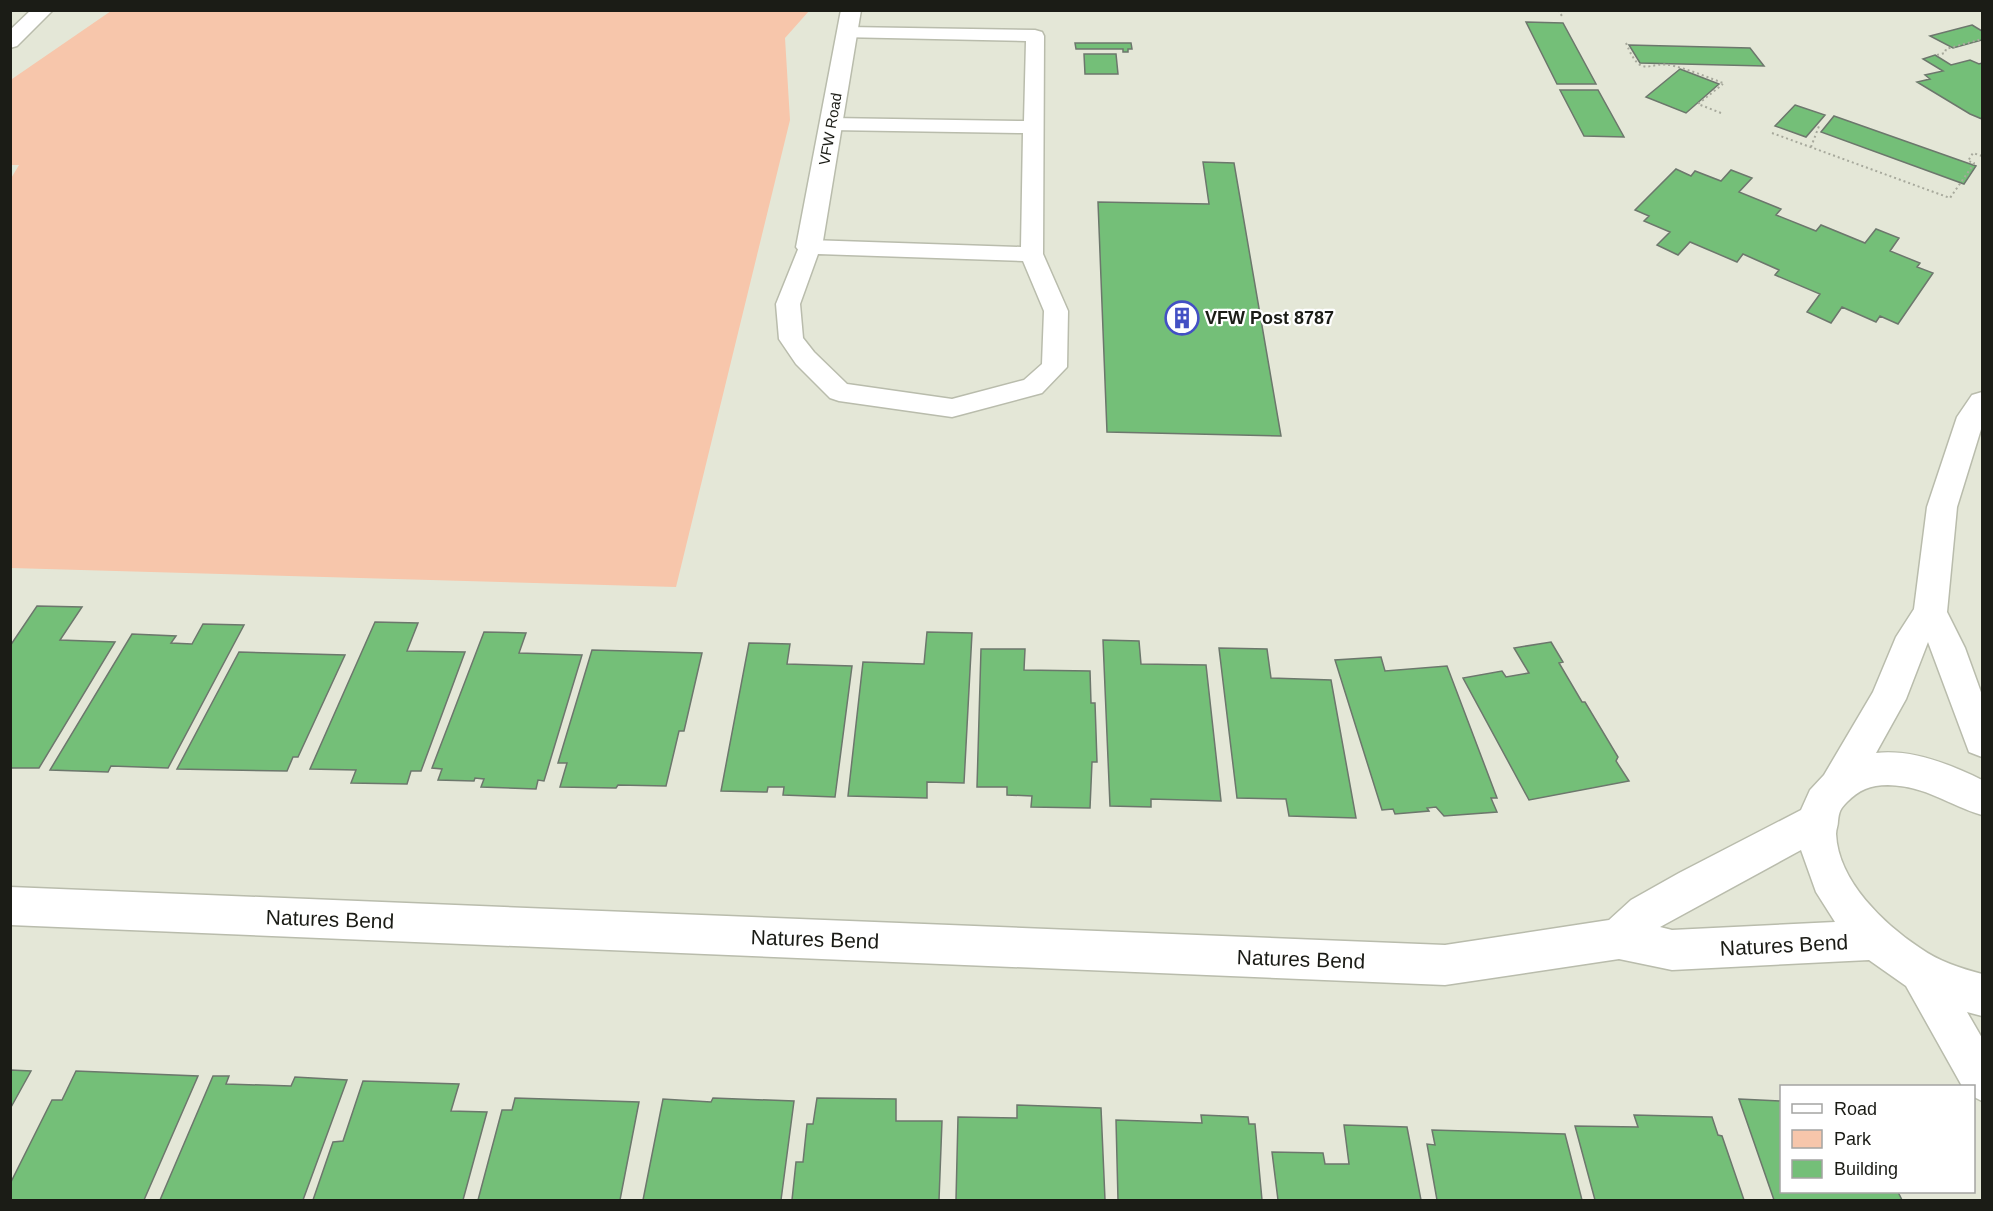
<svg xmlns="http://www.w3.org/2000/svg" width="1993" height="1211" font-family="Arial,sans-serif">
<rect width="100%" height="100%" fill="#e4e7d7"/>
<path fill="#f7c6ab" d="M111 11H809L785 38 790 120 676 587 11 568 10 180 19 165H11L12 79Z"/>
<path fill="#74bf78" stroke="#6c776c" stroke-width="1.5" d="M1526 22 1563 23 1596 84H1557Z
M1972 25 1982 31V40L1953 48 1930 36Z
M1075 43H1131L1132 49H1128V52H1123V49H1076Z
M1629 45 1750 48 1764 66 1640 63Z
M1084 54H1116L1118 74H1085Z
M1935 55 1951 65 1970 60 1979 64 1982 63V119L1970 114 1917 82 1930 79 1925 75 1943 71 1923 59Z
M1680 69 1719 84 1686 113 1646 97Z
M1560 90H1598L1624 137 1584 136Z
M1795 105 1825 115 1806 137 1775 126Z
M1834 116 1973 165 1976 166 1964 184 1821 132Z
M1203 162 1234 163 1281 436 1107 432 1098 202 1209 204Z
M1676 169 1691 176 1695 171 1721 181 1731 170 1752 178 1739 192 1781 209 1776 215 1816 231 1821 225 1865 243 1876 229 1899 238 1890 251 1920 263 1917 267 1933 273 1898 324 1880 316 1876 322 1842 307 1831 323 1807 312 1820 294 1775 275 1779 270 1743 254 1737 262 1690 242 1678 255 1657 245 1670 232 1644 221 1649 216 1635 210Z
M37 606 82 607 60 640 115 642 39 768H10V646Z
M375 622 418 623 407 651 465 652 421 771H411L407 784 351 783 356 770 310 769Z
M203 624 244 625 168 768 111 766 108 772 50 770 132 634 176 636 171 643 192 644Z
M484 632 526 633 519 653 582 655 544 781 538 780 536 789 481 787 484 779 475 778 474 781 438 780 442 769 432 768Z
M927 632 972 633 964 783 927 782V798L848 796 863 662 924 664Z
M1103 640 1139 641 1141 664 1206 665 1221 801 1151 799V807L1110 806Z
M1551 642 1563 662 1559 663 1582 702H1585L1618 757 1616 761 1629 781 1529 800 1463 678 1502 671 1506 677 1529 673 1514 648Z
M749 643 790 644 787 664 852 666 835 797 783 795 784 787H768L767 792 721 791Z
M1219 648 1267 649 1271 678 1331 680 1356 818 1289 816 1286 799 1237 798Z
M981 649H1025L1024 670 1090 671 1091 703H1095L1097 762H1092L1090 808 1031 807 1032 796 1007 795V787H977Z
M592 650 702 653 684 731H679L666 786 618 785 616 788 560 787 567 763H558Z
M239 652 345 655 298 757H293L287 771 177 769Z
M1381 657 1385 671 1447 666 1497 798H1491L1497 812 1444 816 1436 807 1427 808 1429 811 1395 814 1393 809 1382 810 1335 660Z
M10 1070 31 1071 10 1109Z
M76 1071 198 1076 144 1200H10V1184L52 1100H62Z
M213 1076H229L226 1084 291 1086 295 1077 347 1080 303 1200H160Z
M363 1081 459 1084 451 1111 487 1112 463 1200H313L333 1142 343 1141Z
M515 1098 639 1102 620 1200H478L502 1110H512Z
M713 1098 794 1101 781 1200H643L663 1099 711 1102Z
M817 1098 896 1099V1121H942L939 1200H792L796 1162H803L807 1124H813Z
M1739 1099 1782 1101V1192H1898L1902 1200H1774Z
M1017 1105 1101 1108 1105 1200H956L958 1117 1017 1118Z
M1201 1115 1248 1117 1249 1124H1255L1262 1200H1118L1116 1120 1202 1123Z
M1634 1115 1712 1117 1718 1135 1722 1136 1744 1200H1595L1575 1126 1638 1127Z
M1344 1125 1407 1127 1421 1200H1278L1272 1152 1323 1153 1325 1164H1349Z
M1432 1130 1565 1134 1582 1200H1437L1427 1144 1435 1145Z"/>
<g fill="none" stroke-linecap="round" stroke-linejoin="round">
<g stroke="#b9bcac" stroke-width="3">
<path id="lane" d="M847 27 1035 30 1042 32 1044 36 1043 254 1068 311 1067 367 1042 393 952 417 839 401 830 398 796 364 779 339 776 304 801 242 809 240 1021 247 1023 133 831 130 824 128 821 124 824 120 831 118 1024 121 1026 41 840 37 838 33 840 29ZM818 254 1023 261 1044 311 1042 364 1024 380 952 399 847 384 814 352 803 338 800 304Z"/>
</g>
<g stroke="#b9bcac" stroke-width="3">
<path id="street" d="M31 10H53L17 46 10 48V30Z
M841 10H861L822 247 818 252 809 255 800 252 796 247Z
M1982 392V426L1957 507 1947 612 1965 648 1982 695V757L1969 752 1928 642 1906 699 1876 753C1912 749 1950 764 1982 780V815C1948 805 1927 786 1888 785 1870 785 1859 790 1847 802 1840 809 1839 812 1838 821 1838 826 1836 829 1836 834 1838 881 1884 924 1920 948 1940 962 1960 968 1982 974V1016L1967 1012 1982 1038V1101L1974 1097V1086H1962L1906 986 1869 960 1672 970 1619 959 1445 985 10 925V887L1445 945 1609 920 1631 900 1679 873 1801 810 1810 790 1824 775 1873 692 1896 637 1914 609 1927 507 1957 417 1972 395ZM1801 850 1816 892 1835 922 1672 930 1660 927Z"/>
</g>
<path stroke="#a7a99c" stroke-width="2" stroke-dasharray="2 3" stroke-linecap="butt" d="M1558 10 1562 16
M1626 43C1642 82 1648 59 1674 66 1690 70 1707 77 1723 83
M1937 55 1945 53 1946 49 1982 39
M1721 113 1698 104 1723 84
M1772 133 1950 198 1973 165 1974 163 1968 161 1973 153 1982 156
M1811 147 1819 126"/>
<use href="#lane" fill="#fff" fill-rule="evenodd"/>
<use href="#street" fill="#fff" fill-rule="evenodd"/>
</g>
<defs>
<g id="building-ring" transform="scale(1.725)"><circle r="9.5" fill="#fff" stroke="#4350c4" stroke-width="1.5"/><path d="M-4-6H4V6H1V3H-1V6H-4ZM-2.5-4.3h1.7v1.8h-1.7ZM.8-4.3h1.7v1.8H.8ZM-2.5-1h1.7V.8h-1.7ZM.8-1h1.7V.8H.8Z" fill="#4350c4"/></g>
</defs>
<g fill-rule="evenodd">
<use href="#building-ring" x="1182" y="318"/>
</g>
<g text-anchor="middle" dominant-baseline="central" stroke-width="4.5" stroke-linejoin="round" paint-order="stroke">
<g font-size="15" fill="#1b1c16" stroke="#fff">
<text transform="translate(830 129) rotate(-80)">VFW Road</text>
</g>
<g font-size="18" font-weight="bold" fill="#1b1c16" stroke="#fff" text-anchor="start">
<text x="1205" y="318">VFW Post 8787</text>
</g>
<g font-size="21" fill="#1b1c16" stroke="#fff">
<text transform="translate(330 919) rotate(2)">Natures Bend</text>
<text transform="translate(815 939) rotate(2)">Natures Bend</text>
<text transform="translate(1784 945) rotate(-3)">Natures Bend</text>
<text transform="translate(1301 959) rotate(2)">Natures Bend</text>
</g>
</g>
<rect width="1993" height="1211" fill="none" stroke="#1b1c16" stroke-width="24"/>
<rect x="1780" y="1085" width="195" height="108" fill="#ffffff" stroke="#a4a4a2" stroke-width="1.5"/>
<rect x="1792" y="1104" width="30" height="9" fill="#ffffff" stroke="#a4a4a2" stroke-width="1.5"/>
<text x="1834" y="1115" font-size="18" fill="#1b1c16">Road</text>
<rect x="1792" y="1130" width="30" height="18" fill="#f7c6ab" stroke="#a4a4a2" stroke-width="1.5"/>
<text x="1834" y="1145" font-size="18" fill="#1b1c16">Park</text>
<rect x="1792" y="1160" width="30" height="18" fill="#74bf78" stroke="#a4a4a2" stroke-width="1.5"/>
<text x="1834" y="1175" font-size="18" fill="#1b1c16">Building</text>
</svg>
